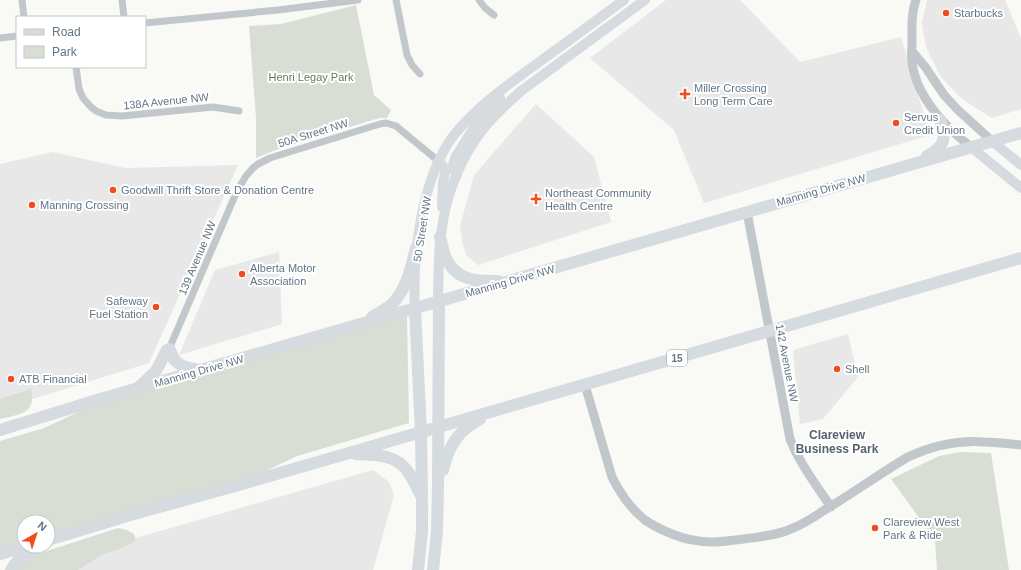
<svg xmlns="http://www.w3.org/2000/svg" width="1021" height="570" font-family="Arial,sans-serif">
<rect width="100%" height="100%" fill="#f9f9f6"/>
<path fill="#e7e8e7" d="M666 0H740L800 62 901 37 930 135 704 203 674 130 590 58Z
M927 0H1005L1021 38V109L992 118 963 100 940 76 926 47 922 23Z
M536 104 594 157 611 222 478 265 466 255 463 245 460 226 474 175Z
M52 152 125 168 238 165 149 363 0 409V164Z
M279 252 282 324 179 355 215 270Z
M848 334 858 377 823 419 800 424 793 350Z
M373 470 389 482 394 495 373 570H35L38 566Z"/>
<path fill="#d9ded5" d="M356 5 374 95 391 110 387 118H380L369 121 273 151 256 158V118L249 26 281 24Z
M407 317 409 423 297 456 266 471 48 535V522H24V542L0 548V441L44 428 87 408 392 319Z
M31 388C37 414 20 414 0 419V399L28 390Z
M960 452 991 453 1009 570H937L935 540 891 479 939 456Z
M118 528 127 530 134 534 136 541 117 550 103 554 78 570H15L31 556Z"/>
<g fill="none" stroke-linecap="round" stroke-linejoin="round">
<path stroke="#c2c7cb" stroke-width="7" d="M22 0 24 17
M122 0 124 17
M396 0 407 55 412 65 420 74
M479 0 485 8 494 15
M145 23 278 10 358 0
M0 38 17 36
M76 67 79 89 83 98 90 106 96 111 106 115 122 116 213 107 239 111
M169 349 237 191 246 176 253 168 258 164 270 158 380 124 386 123 396 126 442 164"/>
<path stroke="#c2c7cb" stroke-width="9" d="M916 0C911 13 912 28 912 43 912 49 911 55 912 61 912 68 915 75 917 82 928 109 948 129 971 147
M912 51 926 68 944 95 958 110 992 141
M747 212 790 439C800 464 816 485 831 507
M585 385 612 477C620 493 631 509 645 520 656 528 679 538 693 540 710 544 727 541 744 539 760 537 777 535 791 529 803 524 813 518 823 511 852 494 879 474 908 457 932 446 958 440 984 442 996 442 1009 444 1021 445"/>
<path stroke="#d6dbdf" stroke-width="10" d="M992 141 1021 165
M971 147 1021 188
M439 161 443 166 445 173 443 183 442 207
M457 175 454 170 453 165 455 158 475 126 500 98
M439 302 438 293C439 274 438 254 441 235 445 197 460 158 484 128 495 114 508 103 521 91L645 0
M415 309C412 258 421 185 449 142 458 128 471 116 483 105 506 85 530 69 553 52 577 35 601 17 624 0"/>
<path stroke="#d6dbdf" stroke-width="12" d="M927 156C945 146 947 139 940 120
M440 237C442 244 443 251 446 258 456 281 477 281 498 281
M415 309 421 432 422 498V531L418 570
M372 317C378 313 387 309 393 303 407 288 411 267 416 248
M139 387 156 371 167 350 169 349C171 351 172 354 173 358 179 367 189 368 199 370
M0 430 97 400 1021 133
M356 454C373 455 392 454 404 467 412 475 416 487 422 497
M443 470C449 445 458 431 480 419
M48 540 134 514 235 486 1021 258
M0 554 28 546
M11 570C17 559 29 553 40 546
M433 570 437 531 438 486 439 302"/>
</g>
<g fill="#f14c1e" stroke="#fff" stroke-width="1.5">
<circle cx="946" cy="13" r="4"/>
<path d="M683 88h4v4h4v4h-4v4h-4v-4h-4v-4h4z"/>
<circle cx="896" cy="123" r="4"/>
<circle cx="113" cy="190" r="4"/>
<path d="M534 193h4v4h4v4h-4v4h-4v-4h-4v-4h4z"/>
<circle cx="32" cy="205" r="4"/>
<circle cx="242" cy="274" r="4"/>
<circle cx="156" cy="307" r="4"/>
<circle cx="837" cy="369" r="4"/>
<circle cx="11" cy="379" r="4"/>
<circle cx="875" cy="528" r="4"/>
</g>
<g text-anchor="middle" dominant-baseline="central" stroke-width="4" stroke-linejoin="round" paint-order="stroke">
<rect fill="#fff" stroke="#919ea9" stroke-width="1" x="667" y="350" width="20" height="16" rx="3"/>
<g font-size="10" font-weight="bold" fill="#627584">
<text x="677" y="358">15</text>
</g>
<g font-size="11" fill="#627584" stroke="#fff" text-anchor="start">
<text x="954" y="13">Starbucks</text>
<text x="694" y="88">Miller Crossing<tspan x="694" dy="13">Long Term Care</tspan></text>
<text x="904" y="117">Servus<tspan x="904" dy="13">Credit Union</tspan></text>
<text x="121" y="190">Goodwill Thrift Store &amp; Donation Centre</text>
<text x="545" y="193">Northeast Community<tspan x="545" dy="13">Health Centre</tspan></text>
<text x="40" y="205">Manning Crossing</text>
<text x="250" y="268">Alberta Motor<tspan x="250" dy="13">Association</tspan></text>
<text x="148" y="301" text-anchor="end">Safeway<tspan x="148" dy="13">Fuel Station</tspan></text>
<text x="845" y="369">Shell</text>
<text x="19" y="379">ATB Financial</text>
<text x="883" y="522">Clareview West<tspan x="883" dy="13">Park &amp; Ride</tspan></text>
</g>
<g font-size="11" fill="#667a61" stroke="#fff">
<text x="311" y="77">Henri Legay Park</text>
</g>
<g font-size="11" fill="#627584" stroke="#fff">
<text transform="translate(166 101) rotate(-6)">138A Avenue NW</text>
<text transform="translate(313 133) rotate(-17)">50A Street NW</text>
<text transform="translate(821 190) rotate(-16)">Manning Drive NW</text>
<text transform="translate(422 229) rotate(-81)">50 Street NW</text>
<text transform="translate(197 258) rotate(-67)">139 Avenue NW</text>
<text transform="translate(510 281) rotate(-16)">Manning Drive NW</text>
<text transform="translate(787 363) rotate(79)">142 Avenue NW</text>
<text transform="translate(199 371) rotate(-16)">Manning Drive NW</text>
</g>
<g font-size="12" font-weight="bold" fill="#54636e" stroke="#fff">
<text x="837" y="435">Clareview<tspan x="837" dy="14">Business Park</tspan></text>
</g>
</g>
<rect x="16" y="16" width="130" height="52" fill="#ffffff" stroke="#c0c8ce"/>
<rect x="24" y="29" width="20" height="6" fill="#d6dbdf" stroke="#c0c8ce"/>
<text x="52" y="36" font-size="12" fill="#627584">Road</text>
<rect x="24" y="46" width="20" height="12" fill="#d9ded5" stroke="#c0c8ce"/>
<text x="52" y="56" font-size="12" fill="#627584">Park</text>
<g transform="translate(36 534) rotate(39)"><circle r="19" fill="#ffffff" stroke="#c0c8ce"/>
<path d="M0-3L7 15L0 10L-7 15Z" fill="#f14c1e"/>
<text y="-6" font-size="11" font-weight="bold" text-anchor="middle" fill="#627584">N</text>
</g>
</svg>
